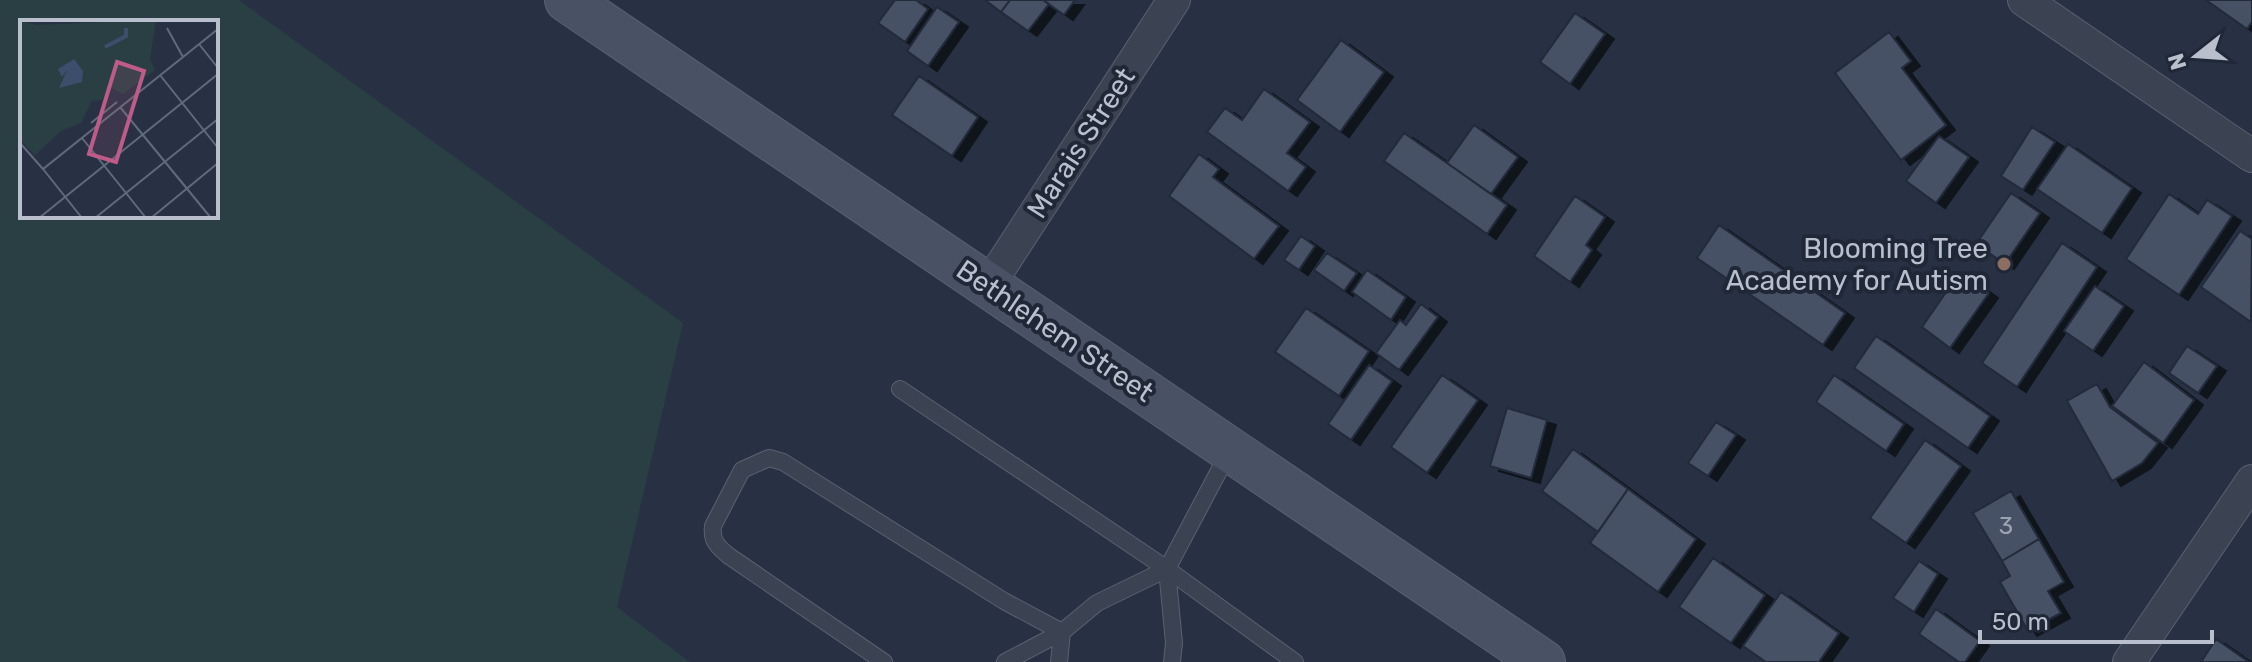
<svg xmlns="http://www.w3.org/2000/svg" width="2252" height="662" font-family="Rubik,sans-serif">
<defs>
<filter id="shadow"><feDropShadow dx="9" dy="5" stdDeviation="0" flood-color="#0009"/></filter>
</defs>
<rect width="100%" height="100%" fill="#273143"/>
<path fill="#293f44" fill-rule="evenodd" d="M0 0H239L683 323 617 607 690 662H0ZM22 22H216V216H22Z"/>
<path fill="#465165" stroke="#222a3a" stroke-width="2" filter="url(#shadow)" d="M895 0H916L928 9 905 42 878 23Z
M985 0H1010L1001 12Z
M1010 0H1043L1049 4 1028 31 1001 12Z
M1043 0H1075L1064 15Z
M2206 0H2252V22L2247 29Z
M937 7 959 22 928 66 907 51Z
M1575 13 1605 34 1570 84 1540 62Z
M1889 32 1911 61 1902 68 1946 125 1901 160 1835 73Z
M1341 40 1384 72 1340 132 1297 100Z
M919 76 978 117 952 156 892 115Z
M1264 89 1310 122 1287 153 1306 167 1288 191 1207 132 1225 108 1242 120Z
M1474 125 1518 157 1491 194 1447 163Z
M2032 127 2055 142 2023 190 2001 176Z
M1404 133 1507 205 1487 234 1384 161Z
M1939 136 1969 157 1936 203 1906 181Z
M2068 144 2132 188 2102 233 2037 189Z
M1199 154 1219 169 1213 177 1279 226 1254 259 1169 196Z
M2011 193 2040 213 2005 264 1976 244Z
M2169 194 2198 214 2207 200 2232 216 2179 295 2126 259Z
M1575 196 1605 217 1586 245 1592 250 1570 282 1534 256Z
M1719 225 1845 313 1823 345 1697 258Z
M2240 231 2252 239 2251 322 2201 287Z
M1301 236 1315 246 1299 270 1284 260Z
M2062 243 2097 267 2017 387 1982 363Z
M1327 253 1357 273 1344 291 1314 270Z
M1367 270 1406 297 1391 320 1352 292Z
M1960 272 1989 293 1950 348 1922 327Z
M2095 286 2124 306 2093 351 2064 331Z
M1421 304 1438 317 1399 370 1376 353 1400 320 1406 325Z
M1306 308 1369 351 1339 396 1275 352Z
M1876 336 1990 416 1968 448 1854 368Z
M2187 346 2217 366 2198 393 2169 373Z
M2144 362 2194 400 2163 443 2112 406Z
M1369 365 1392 381 1351 440 1328 424Z
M1442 375 1478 400 1427 473 1391 447Z
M1834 375 1904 424 1886 451 1816 402Z
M2097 384 2110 407 2158 443 2142 463 2112 481 2067 401Z
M1507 408 1547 420 1531 478 1490 466Z
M1716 422 1736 435 1708 476 1688 463Z
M1925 440 1961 466 1906 543 1870 518Z
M1573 449 1628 489 1598 532 1542 491Z
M1628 489 1696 539 1658 592 1590 543Z
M2011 491 2039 539 2002 561 1973 513Z
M2039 539 2064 582 2048 591 2061 613 2028 631 2000 582 2010 576 2002 561Z
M1713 558 1765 595 1731 643 1679 607Z
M1919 561 1938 574 1914 612 1893 598Z
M1781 592 1839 633 1819 662H1766L1743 646Z
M1936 609 1980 641 1965 662H1959L1919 634Z
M2216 639 2249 662H2201Z"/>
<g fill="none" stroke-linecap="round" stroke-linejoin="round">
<g stroke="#5a6170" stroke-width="18">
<path id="service" d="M900 389 1167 569 1295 662
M1167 569 1230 450
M884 662 729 556C718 547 711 541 713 526L742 470 769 458 783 462 1004 601 1062 632
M1005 662 1062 632
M1059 662 1062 632 1097 603 1167 569 1174 643 1172 662"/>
</g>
<g stroke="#5a6170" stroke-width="34">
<path id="minor" d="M2024 0 2252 156
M988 286 1174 0
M2129 662 2252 481"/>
</g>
<g stroke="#5a6170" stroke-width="46">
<path id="secondary" d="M567 0 1543 662"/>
</g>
<use href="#service" stroke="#3b4353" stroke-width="16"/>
<use href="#minor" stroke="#3b4353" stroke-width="32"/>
<use href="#secondary" stroke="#495265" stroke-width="44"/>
</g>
<circle fill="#8d6e63" stroke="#202838" stroke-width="3" cx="2004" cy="264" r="8"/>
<g text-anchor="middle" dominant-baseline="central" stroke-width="8" stroke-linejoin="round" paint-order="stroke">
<g font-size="24" fill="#9ca4b2">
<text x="2006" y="526">3</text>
</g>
<g font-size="28" fill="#b9bfcc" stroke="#202838">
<text transform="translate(1081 143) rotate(-57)">Marais Street</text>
<text transform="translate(1055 331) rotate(34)">Bethlehem Street</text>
</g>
<g font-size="28" fill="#b9bfcc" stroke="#202838" text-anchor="end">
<text x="1988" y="248">Blooming Tree<tspan x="1988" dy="32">Academy for Autism</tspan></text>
</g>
</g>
<g transform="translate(20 20)">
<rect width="198" height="198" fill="#273143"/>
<path d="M0 0 16 5 136 0 130 39 135 50 103 74 92 68 82 80 72 81 61 103 41 111 15 135 0 120Z" fill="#293f44"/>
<path d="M54 39 63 51 62 62 39 68 47 50 42 57 38 49Z" fill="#3d4d6c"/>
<path fill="none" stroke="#3d4d6c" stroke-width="4" d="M85 27 106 16V8"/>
<path fill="none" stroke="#616a7a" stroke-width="2" d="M147 8 163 37M179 24 198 48M140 55 198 128M100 87 191 198M71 103 97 82M62 118 126 198M0 123 23 149 198 9M23 149 62 198M19 198 198 54M75 198 198 99M131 198 198 143"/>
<path fill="#be5b88" fill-opacity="0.15" stroke="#be5b88" stroke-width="4" d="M97 42 124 51 96 142 69 134Z"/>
<rect width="198" height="198" fill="none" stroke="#b9bfcc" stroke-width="4"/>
</g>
<g transform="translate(2196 56) rotate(253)" stroke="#202838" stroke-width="6" paint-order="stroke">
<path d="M0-6L14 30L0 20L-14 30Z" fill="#b9bfcc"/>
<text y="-12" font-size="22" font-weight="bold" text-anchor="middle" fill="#b9bfcc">N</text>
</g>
<path d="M1980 630v12h232v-12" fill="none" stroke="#b9bfcc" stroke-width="4"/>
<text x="1992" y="630" font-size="24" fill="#b9bfcc" stroke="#202838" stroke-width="6" paint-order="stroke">50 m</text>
</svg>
